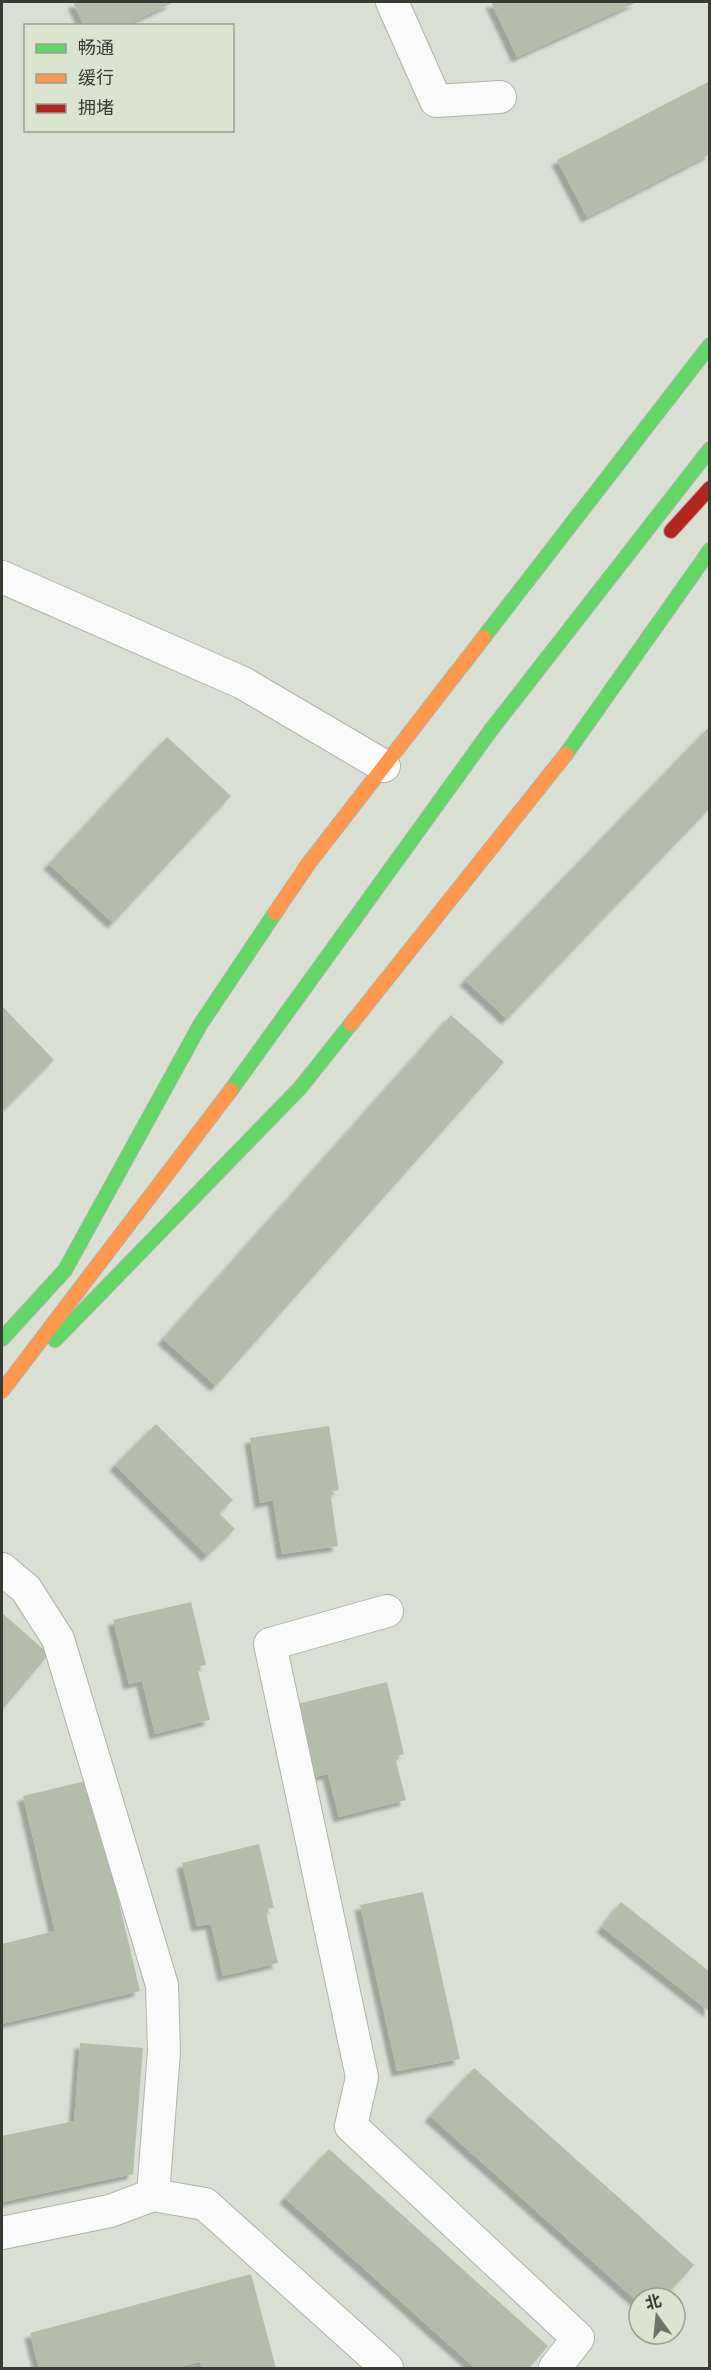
<svg xmlns="http://www.w3.org/2000/svg" width="711" height="2370" font-family="Poppins,'Noto Sans SC',sans-serif">
<defs>
<filter id="shadow"><feDropShadow dx="-5.5" dy="5.5" stdDeviation="1.5" flood-color="#0004"/></filter>
</defs>
<rect width="100%" height="100%" fill="#dadfd4"/>
<path fill="#b4bda9" filter="url(#shadow)" d="M73 2H174L124 26H84Z
M491 2H637L517 57Z
M710 81V154L587 217 557 160Z
M710 726V808L507 1019 465 980Z
M167 737 231 796 113 923 49 864Z
M2 1006 54 1060 2 1112Z
M451 1015 504 1062 216 1386 163 1339Z
M156 1424 233 1500 219 1513 235 1529 207 1556 115 1465Z
M329 1426 339 1490 330 1492 338 1546 282 1554 273 1500 260 1503 250 1438Z
M191 1602 206 1665 197 1667 210 1720 155 1734 142 1681 129 1684 113 1620Z
M2 1613 49 1654 2 1710Z
M387 1682 404 1754 395 1757 406 1800 339 1817 328 1774 314 1777 297 1704Z
M90 1780 140 1991 2 2024V1944L55 1931 23 1796Z
M259 1844 274 1908 265 1909 278 1963 223 1976 211 1924 197 1926 182 1863Z
M423 1892 460 2059 397 2071 360 1905Z
M621 1902 710 1972V2012L602 1927Z
M80 2043 143 2048 133 2174 2 2202V2136L74 2121Z
M474 2068 694 2265 664 2298H639V2303L430 2116Z
M329 2149 548 2346 529 2368H475L285 2198Z
M251 2274 276 2368H202L200 2362 175 2368H39L30 2333Z"/>
<g fill="none" stroke-linecap="round" stroke-linejoin="round">
<g stroke="#afb3aa" stroke-width="34">
<path id="street" d="M392 2 436 101 500 97
M2 577 243 683 384 766
M2 1569 26 1589 58 1639 162 1985 164 2051 153 2195
M387 1611 270 1644 362 2077 351 2126 578 2338 555 2368
M2 2233 110 2211 153 2195 205 2204 387 2368"/>
</g>
<g stroke="#afb3aa" stroke-width="16">
<path id="fast" d="M484 637 710 345
M566 754 710 550
M231 1090 491 730 710 449
M2 1339 65 1270 200 1025 275 913
M55 1340 300 1088 351 1024"/>
</g>
<g stroke="#afb3aa" stroke-width="16">
<path id="slow" d="M275 913 309 863 484 637
M351 1024 566 754
M2 1391 231 1090"/>
</g>
<g stroke="#afb3aa" stroke-width="16">
<path id="jam" d="M671 531 710 488"/>
</g>
<use href="#street" stroke="#f9faf9" stroke-width="32"/>
<use href="#fast" stroke="#63d668" stroke-width="14"/>
<use href="#slow" stroke="#ff974d" stroke-width="14"/>
<use href="#jam" stroke="#b3261e" stroke-width="14"/>
</g>
<rect width="711" height="2370" fill="none" stroke="#373b32" stroke-width="6"/>
<rect x="24" y="24" width="210" height="108" fill="#dbe4cf" stroke="#99a090" stroke-width="1.5"/>
<rect x="36" y="44" width="30" height="9" fill="#63d668" stroke="#99a090" stroke-width="1.5"/>
<text x="78" y="54" font-size="18" fill="#373b32">畅通</text>
<rect x="36" y="74" width="30" height="9" fill="#ff974d" stroke="#99a090" stroke-width="1.5"/>
<text x="78" y="84" font-size="18" fill="#373b32">缓行</text>
<rect x="36" y="104" width="30" height="9" fill="#b3261e" stroke="#99a090" stroke-width="1.5"/>
<text x="78" y="114" font-size="18" fill="#373b32">拥堵</text>
<g transform="translate(657 2316) rotate(345)"><circle r="28" fill="#dbe4cf" stroke="#99a090" stroke-width="1.5"/>
<path d="M0-4.5L10 22L0 15L-10 22Z" fill="#70746b"/>
<text y="-9" font-size="16" font-weight="bold" text-anchor="middle" fill="#373b32">北</text>
</g>
</svg>
